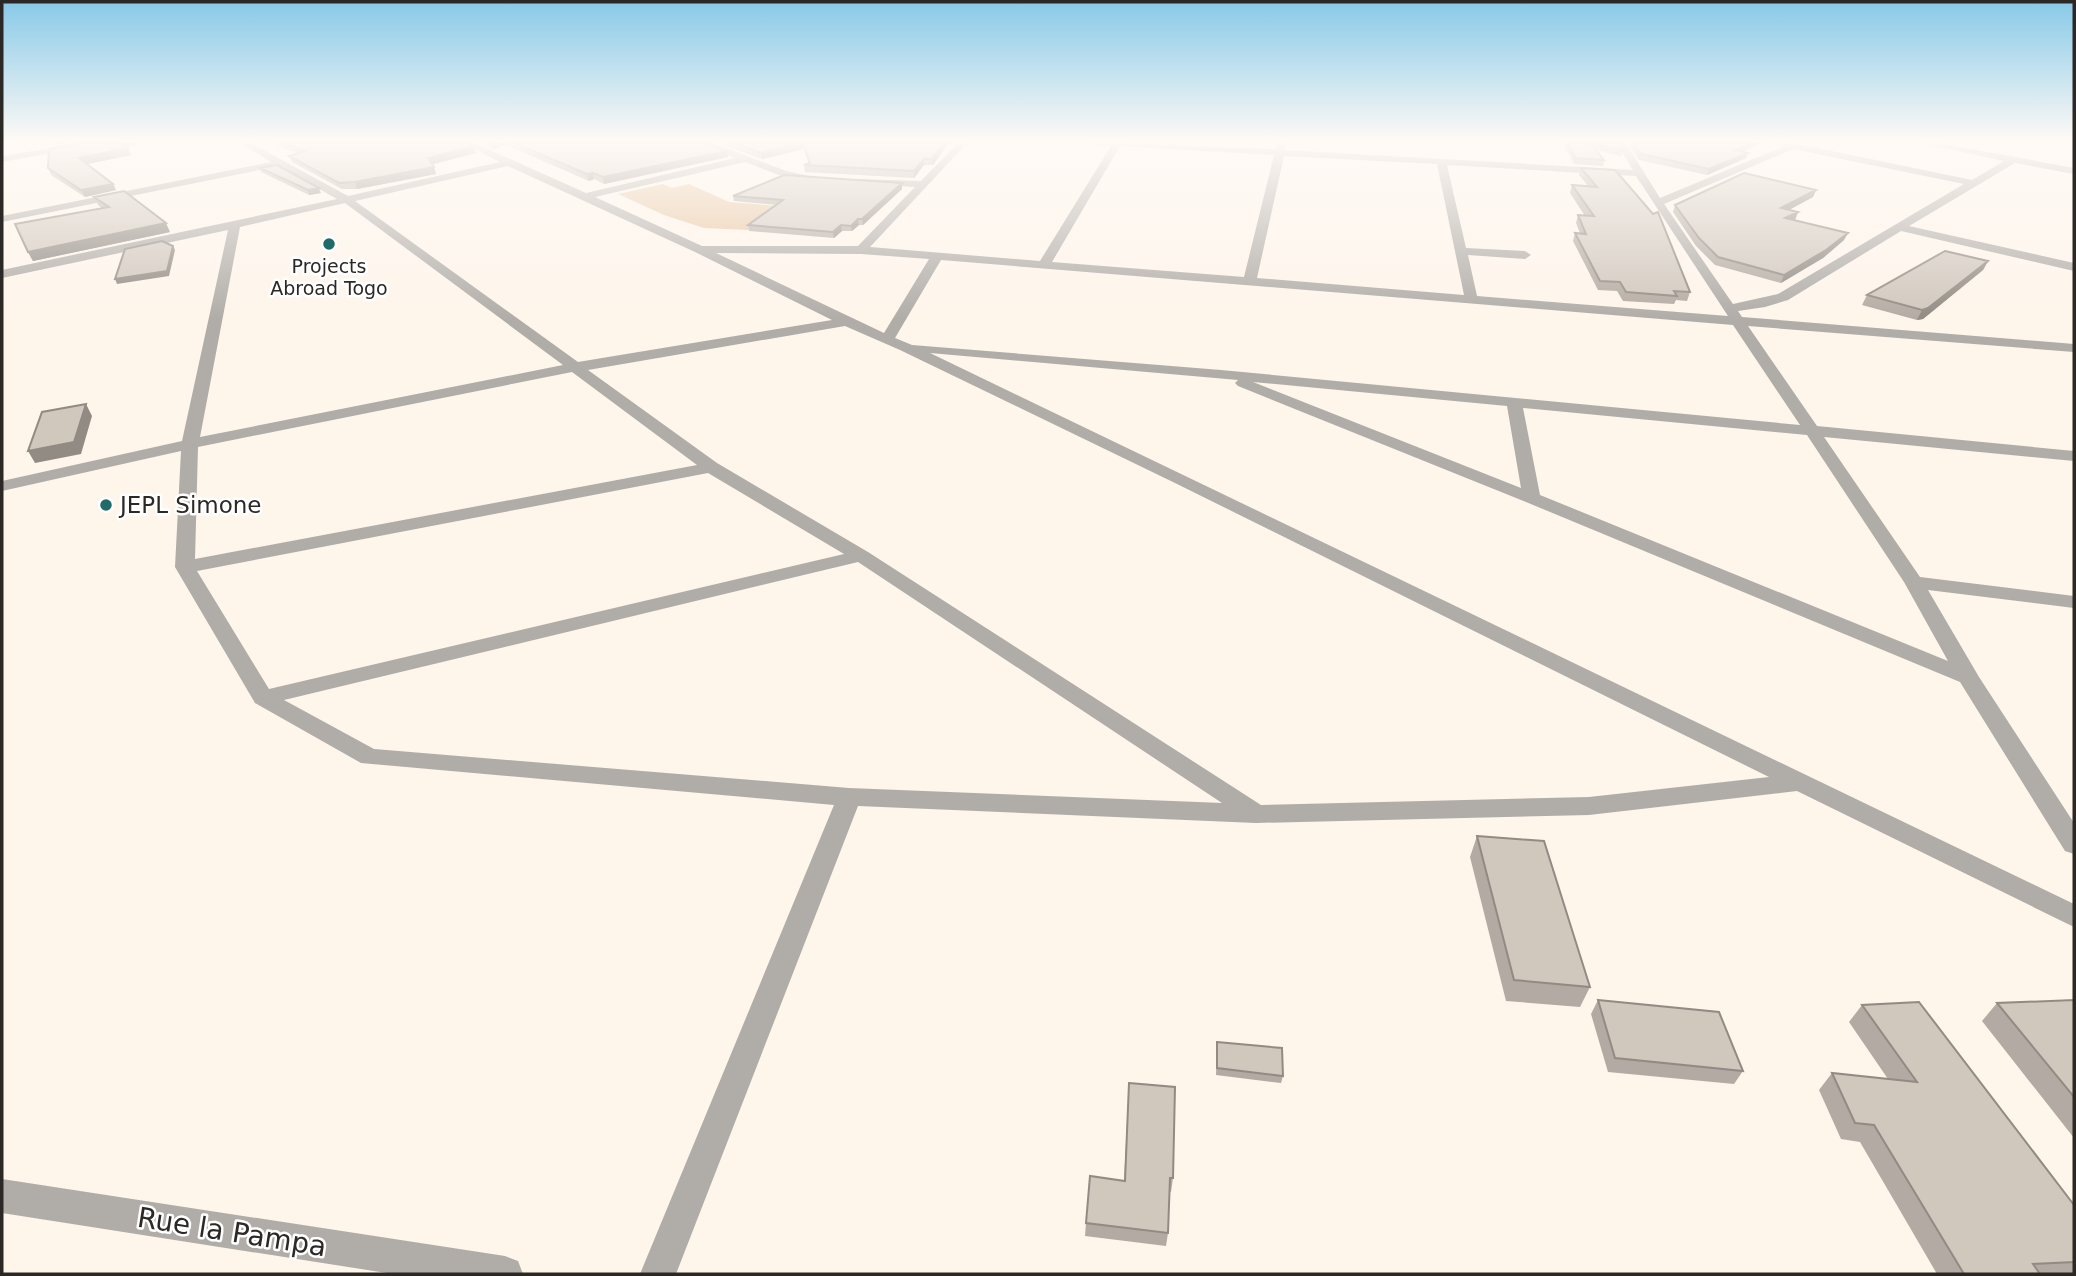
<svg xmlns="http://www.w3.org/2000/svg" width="2076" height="1276" font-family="'DejaVu Sans',sans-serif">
<rect width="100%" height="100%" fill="#fef5eb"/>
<path fill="#e5c49f" d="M663 184 672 188 689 184 729 202 779 206 748 230 704 228 664 215 618 194Z"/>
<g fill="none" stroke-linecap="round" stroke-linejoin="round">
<path fill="#b0aca8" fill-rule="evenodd" d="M90 142H110L2 162V156Z
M239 142H249L348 196 500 162 461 142H472L586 193 735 158 697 142H710L786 171 818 178 813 181 784 177 745 162 595 197 702 246H858L915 187 862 184 858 183V179L921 181 959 142H968L870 247 1040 261 1111 146 1093 145 1089 142 1275 149 1278 142H1286L1285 150 1633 170 1616 142H1625L1660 198 1782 147 1767 142 1793 143 1972 180 2004 161 1916 142H1934L2074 168V174L2015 163 1909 226 2074 263V271L1901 231 1788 300 1765 307 1738 311 1742 317 2074 344V352L1748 326 1817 426 2074 451V461L1824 437 1920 577 2074 596V608L1928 590 1979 677 2074 823V854L2065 851 1960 682 1526 502 1238 386 1235 383 1238 380 930 353 2074 904V927L1797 791 1589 815 1256 823 858 806 676 1274H640L834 805 361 763 255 703 175 567 181 451 2 491V481L182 441 228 230 2 278V270L337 199 279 166 2 222V216L271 162ZM1120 146 1274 155 1244 277 1052 262ZM1793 149 1964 184 1778 294 1733 304 1664 204ZM1284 156 1437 164 1464 295 1257 278ZM1447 165 1636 176 1728 316 1477 296 1468 255 1525 259 1531 255 1525 251 1466 248ZM508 166 695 252 832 320 578 362 355 201ZM345 203 563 365 200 437 240 227ZM716 253 861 254 929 259 884 333ZM941 260 1733 325 1800 425 1221 370 912 345 895 338ZM845 326 900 350 1175 483 1769 777 1589 797 1261 805 868 552 717 463 588 370ZM572 372 697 465 195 559 198 447ZM1253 382 1507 406 1521 488ZM1523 408 1807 435 1904 582 1948 661 1540 495ZM708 473 844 554 269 689 197 571ZM858 562 1222 803 849 788 374 749 284 700Z
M2 1179 505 1256 518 1261 523 1274H393L2 1213Z"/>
</g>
<path fill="#b3aba3" d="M87 142H137L138 145 125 147 128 148 131 155 87 164 113 184 116 190 85 197 51 175 48 168Z
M268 142H465L474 146 476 153 432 164 436 174 357 189H342L292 162 289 156 297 153Z
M478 142H704L728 157 604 184 594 179 589 181 506 145 493 149Z
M716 142H956L953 145 948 144 933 165H924L914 178 805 172 804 165 809 164 804 149 762 159Z
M1563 142H1618L1623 150 1621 156 1596 150 1604 160 1603 166 1574 164Z
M1627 142H1763L1742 152 1748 153 1746 158 1707 175 1639 160Z
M260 168 321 193 309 195 261 172Z
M1581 168 1690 292 1687 301 1676 300 1674 304 1623 301 1617 291 1598 290 1573 241 1575 233H1580L1576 223 1578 215 1585 216 1570 193 1572 185 1588 186 1579 175Z
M902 189 863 225H859L852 231H842L834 238 749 231 748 225 777 205 734 201 733 196Z
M1816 190 1813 197 1788 210 1798 212 1795 220 1844 240 1823 258 1781 283 1715 265 1696 246 1673 212 1675 205Z
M94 197 170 232 33 261 28 252 102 208 98 205Z
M1988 261 1983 270 1923 319 1917 320 1862 305 1867 295Z
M1477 836 1590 987 1580 1007 1506 1001 1470 857Z
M1598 1000 1743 1071 1734 1084 1608 1072 1591 1014Z
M2074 1000V1138L1982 1021 1997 1003Z
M1862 1005 2074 1205V1274H1937L1860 1142 1841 1139 1819 1090 1832 1073 1888 1079 1849 1022Z
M1217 1042 1283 1076 1281 1083 1216 1075Z
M1129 1083 1173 1178 1171 1192 1169 1191 1168 1233 1166 1246 1085 1236 1086 1223 1124 1181Z"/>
<path fill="#928b84" d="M51 142H76L52 145Z
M118 142H137L138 145 120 147Z
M491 142H505L506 145 493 149Z
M945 142H948V144L933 165 932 159Z
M1753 142H1763L1733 156 1735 150Z
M803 143 804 149 762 159 761 153Z
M474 146 476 153 430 165 428 158Z
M128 148 131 155 83 165 79 158Z
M727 151 728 157 604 184 603 177Z
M1748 153 1746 158 1707 175 1709 169Z
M924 159V165L914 178V171Z
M434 167 436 174 357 189 355 182Z
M593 173 594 179 589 181 587 174Z
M902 183V189L863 225 862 219Z
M113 184 116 190 85 197 81 190Z
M319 188 321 193 309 195 308 190Z
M1816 190 1813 197 1778 216 1781 208Z
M1798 212 1795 220 1785 218Z
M858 219 859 225 852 231 851 226Z
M166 223 170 232 33 261 28 252Z
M841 225 842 231 834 238 833 232Z
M1848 233 1844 240 1823 258 1781 283 1784 275Z
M173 246 175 250 169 276 117 284 115 279Z
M1988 261 1983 270 1923 319 1917 320 1922 310Z
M86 404 92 416 81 454 35 463 28 451Z"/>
<path fill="#d0c7bd" stroke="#928b84" stroke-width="2" d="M87 142H118L128 148 79 158 113 184 81 190 48 168 49 149Z
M281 142H465L474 146 428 158 434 167 355 182 339 183 289 156 305 151Z
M511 142H704L727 151 603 177 593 173 587 174Z
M732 142H945L932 159H924L914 171 804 165 810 163 803 143 761 153Z
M1567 142H1618L1623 150 1590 143 1604 160 1575 158Z
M1632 142H1753L1735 150 1748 153 1709 169 1641 154Z
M277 165 319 188 308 190 260 168Z
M1581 168 1615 170 1653 214 1658 212 1690 292 1674 291 1677 296 1626 292 1620 282 1600 281 1575 233 1586 234 1578 215 1594 216 1572 185 1597 187Z
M1744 173 1816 190 1781 208 1798 212 1785 218 1848 233 1826 250 1784 275 1718 257 1699 238 1675 205Z
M784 175 902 183 862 219H858L851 226 841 225 833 232 748 225 783 200 733 196Z
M124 191 166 223 28 252 15 224 109 207 94 197Z
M162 241 173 246 167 271 115 279 125 249Z
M1945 251 1988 261 1928 308 1922 310 1867 295Z
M86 404 74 442 28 451 42 412Z
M1477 836 1544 841 1590 987 1514 980Z
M1598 1000 1719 1012 1743 1071 1615 1058Z
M2074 1000V1097L1997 1003Z
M1919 1002 2074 1205V1262L2033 1264 2040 1274H1964L1874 1125 1855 1123 1832 1073 1917 1082 1862 1005Z
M1217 1042 1282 1048 1283 1076 1217 1068Z
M1129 1083 1175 1087 1173 1178H1170L1168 1233 1086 1223 1090 1176 1125 1181Z"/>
<linearGradient id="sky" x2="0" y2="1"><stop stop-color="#87c9e7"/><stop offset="0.44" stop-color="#fffaf6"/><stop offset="1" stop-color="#fffaf6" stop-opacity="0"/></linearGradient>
<rect width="2076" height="320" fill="url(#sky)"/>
<g fill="#1f6b69" stroke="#fff" stroke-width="2.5">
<circle cx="329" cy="244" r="7"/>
<circle cx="106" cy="505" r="7"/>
</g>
<g text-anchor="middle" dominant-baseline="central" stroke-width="5" stroke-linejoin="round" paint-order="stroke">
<g font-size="19" fill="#2c2825" stroke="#fff">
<text x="329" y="266">Projects<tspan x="329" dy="22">Abroad Togo</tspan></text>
</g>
<g font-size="23" fill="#2c2825" stroke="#fff" text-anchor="start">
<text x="120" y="505">JEPL Simone</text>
</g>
<g font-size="28" fill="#2c2825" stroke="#fff">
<text transform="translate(232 1232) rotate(9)">Rue la Pampa</text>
</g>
</g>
<rect width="2076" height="1276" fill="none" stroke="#2c2825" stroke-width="7"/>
</svg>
